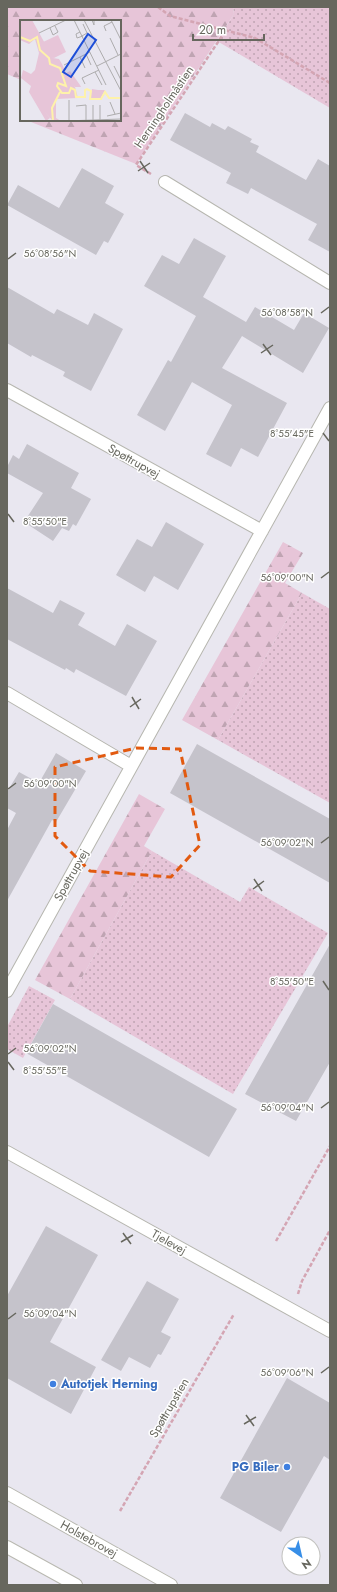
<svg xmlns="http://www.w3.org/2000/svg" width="337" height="1592" font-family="Jost,sans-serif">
<defs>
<pattern id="grass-dots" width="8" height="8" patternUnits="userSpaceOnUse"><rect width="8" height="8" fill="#e7c5d8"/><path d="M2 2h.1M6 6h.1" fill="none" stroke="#bfa4b2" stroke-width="1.8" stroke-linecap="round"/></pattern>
<pattern id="forest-firs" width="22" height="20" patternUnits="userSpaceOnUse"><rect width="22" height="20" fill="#e7c5d8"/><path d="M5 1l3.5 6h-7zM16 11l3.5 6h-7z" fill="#bfa4b2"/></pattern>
</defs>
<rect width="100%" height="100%" fill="#e9e7f0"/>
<path fill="url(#grass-dots)" d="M233 7H330V108L217 41 234 14Z
M302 593 330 609V803L218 740Z
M152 851 240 902 249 887 328 933 233 1094 70 999Z
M29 986 55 1000 23 1058 7 1049V1027Z"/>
<path fill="url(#forest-firs)" d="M7 7H233L234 14 136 164 26 120H120V21H21V80L7 74Z
M283 542 303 553 285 583 302 593 218 740 182 720Z
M139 794 165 809 144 846 152 851 70 999 35 980Z"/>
<path fill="#c5c3cb" d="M185 113 210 127 212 123 225 130 228 126 252 139 250 142 259 146 256 152 306 180 318 159 330 166V252L308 240 317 224 251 188 248 194 226 183 231 173 170 140Z
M82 168 114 186 105 203 124 214 108 243 104 241 96 255 7 205 18 185 59 208Z
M194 238 226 256 203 297 246 322 255 307 294 330 304 313 329 328 303 373 242 336 222 368 287 403 258 457 241 448 231 467 206 454 232 405 192 382 165 431 137 415 168 360 171 362 196 316 144 286 162 255 179 264Z
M7 287 54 314 57 309 88 325 94 313 123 329 91 391 63 376 65 372 32 355 31 357 7 343Z
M27 444 79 473 71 488 91 499 76 526 73 524 69 531 62 528 53 541 24 522 43 493 7 473V467L13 455 19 459Z
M166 522 204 544 178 590 154 576 145 592 116 575 137 539 152 547Z
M7 588 53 613 60 600 85 613 78 625 115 646 127 624 157 641 126 696 76 669 74 673 66 668 65 670 7 639Z
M197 744 330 819V883L170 793Z
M56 753 86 771 56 822 52 820 7 901V830L16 813 7 808V792L19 772 39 783Z
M330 944V1062L296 1121 245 1094Z
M53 1004 237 1109 209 1157 26 1053Z
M46 1226 98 1255 50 1342 96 1367 71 1414 7 1378V1296Z
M147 1281 179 1299 161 1332 171 1337 161 1355 158 1354 150 1368 129 1357 121 1371 101 1360Z
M287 1378 330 1403V1460L324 1456 281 1532 220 1498Z"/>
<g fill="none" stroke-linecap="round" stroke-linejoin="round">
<g stroke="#b6b6af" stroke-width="14">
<path id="minor" d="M165 182 330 283
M7 390 262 531
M7 693 131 766
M7 991 330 408
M7 1152 330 1331"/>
</g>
<g stroke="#b9b9b1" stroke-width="14">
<path id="secondary" d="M7 1493 171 1585
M7 1547 76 1585"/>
</g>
<path stroke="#d4a5b3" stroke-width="2.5" stroke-dasharray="4 2" stroke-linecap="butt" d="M158 7 170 16 255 38 330 83
M151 174 136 165 226 30
M276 1241 330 1146
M298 1294 302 1281 330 1230
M120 1511 234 1314"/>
<use href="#minor" stroke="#fff" stroke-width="12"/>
<use href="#secondary" stroke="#fff" stroke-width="12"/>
</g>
<path fill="none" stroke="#e25a10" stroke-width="3" stroke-dasharray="8 5" stroke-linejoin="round" d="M136 748 180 749 200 845 171 877 90 871 55 836V767Z"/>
<path fill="none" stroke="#67675e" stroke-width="1.5" d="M140 161 148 173M138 171 150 163M8 259 16 253M321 313 329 307M263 344 271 355M261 353 273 345M323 433 329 441M8 514 14 522M321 578 329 572M132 697 139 709M130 707 141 699M8 789 16 783M321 843 329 837M254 879 262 891M253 889 264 881M323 981 329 990M8 1054 16 1048M8 1062 14 1070M321 1108 329 1102M123 1233 131 1244M121 1242 133 1235M8 1319 16 1313M321 1373 329 1367M246 1415 254 1426M244 1424 256 1417"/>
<g fill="#3f7fe0" stroke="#fff" stroke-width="1.5">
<circle cx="53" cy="1384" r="4"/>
<circle cx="287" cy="1467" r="4"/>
</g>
<g text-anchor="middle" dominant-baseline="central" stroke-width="3" stroke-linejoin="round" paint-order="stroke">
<g font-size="12" fill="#67675e" stroke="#fff">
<text transform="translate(164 107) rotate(-56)">Herningholmåstien</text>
<text transform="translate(134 461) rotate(29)">Spøttrupvej</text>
<text transform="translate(71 875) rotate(-61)">Spøttrupvej</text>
<text transform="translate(169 1242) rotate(29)">Tjelevej</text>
<text transform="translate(169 1408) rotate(-60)">Spøttrupstien</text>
<text transform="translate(89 1539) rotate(29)">Holstebrovej</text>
</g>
<g font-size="12" font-weight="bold" fill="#366cbe" stroke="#fff" text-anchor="start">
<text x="61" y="1384">Autotjek Herning</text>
<text x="279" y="1467" text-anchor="end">PG Biler</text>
</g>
</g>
<g transform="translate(20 20)">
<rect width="101" height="101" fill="#e9e7f0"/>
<path d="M0 0H12L33 38 39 39 42 44 46 53 43 59H47L55 67 58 78 36 79V98L41 101 32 100 24 91 30 98 26 101 9 72 11 66 1 58 3 50 11 54 15 50 19 33 15 19 9 24 0 20ZM72 69 78 70H85L81 78H70Z" fill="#e7c5d8"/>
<path d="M50 51 60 65 61 67H55L43 59 46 53Z" fill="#e7c5d8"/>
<path d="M38 15 46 32 34 38 28 37 21 23Z" fill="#e7c5d8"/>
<path fill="none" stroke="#fef2aa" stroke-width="2" d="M0 17 10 21 17 17 20 30 29 38 30 44 40 48 46 66 38 63 37 66 42 73H49L51 68 55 70 56 77H65V70L67 69 71 71 70 79H81L85 72 89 78H101M33 101 32 88 40 72"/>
<path fill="none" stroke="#adacad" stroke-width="1" d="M54 0 86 65M64 0 101 71M69 0H72L74 5V0M91 0 101 20M30 8 33 15 38 12 35 6M86 11 84 6 92 2M60 12 56 14 57 18 63 16M19 13 46 0M62 16 67 13 63 4M90 18 98 35M66 34 71 45M60 37 65 48M44 45 70 32M77 46 101 34M94 46 101 60M75 52 82 65M65 64 62 58 79 50M49 80V100M90 82 95 94M73 85V101M80 85V101M56 86 66 85V100M87 96 101 93M45 101 101 99"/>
<path fill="#1d4ed8" fill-opacity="0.15" stroke="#1d4ed8" stroke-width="2" d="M68 14 76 20 51 57 43 52Z"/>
<rect width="101" height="101" fill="none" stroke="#67675e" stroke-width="2"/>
</g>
<g font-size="10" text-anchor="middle" fill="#67675e" stroke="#fff" stroke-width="3" stroke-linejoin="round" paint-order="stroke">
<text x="50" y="257">56°08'56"N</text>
<text x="287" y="316">56°08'58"N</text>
<text x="292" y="437">8°55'45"E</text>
<text x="45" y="525">8°55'50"E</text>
<text x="287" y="581">56°09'00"N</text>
<text x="50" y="787">56°09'00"N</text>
<text x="287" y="846">56°09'02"N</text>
<text x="292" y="985">8°55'50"E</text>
<text x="50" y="1052">56°09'02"N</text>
<text x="45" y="1074">8°55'55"E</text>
<text x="287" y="1111">56°09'04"N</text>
<text x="50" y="1317">56°09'04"N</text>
<text x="287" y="1376">56°09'06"N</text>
</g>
<rect width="337" height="1592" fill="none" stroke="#67675e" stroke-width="16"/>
<g transform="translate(301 1556) rotate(146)"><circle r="19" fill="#ffffff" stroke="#c2c2bf"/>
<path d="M0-3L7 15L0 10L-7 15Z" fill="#378ee7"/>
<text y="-6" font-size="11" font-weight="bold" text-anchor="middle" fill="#67675e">N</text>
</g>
<path d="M193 34v6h71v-6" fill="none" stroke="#67675e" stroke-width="2"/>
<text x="199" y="34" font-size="12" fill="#67675e" stroke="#ffffff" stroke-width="3" paint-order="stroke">20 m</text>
</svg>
